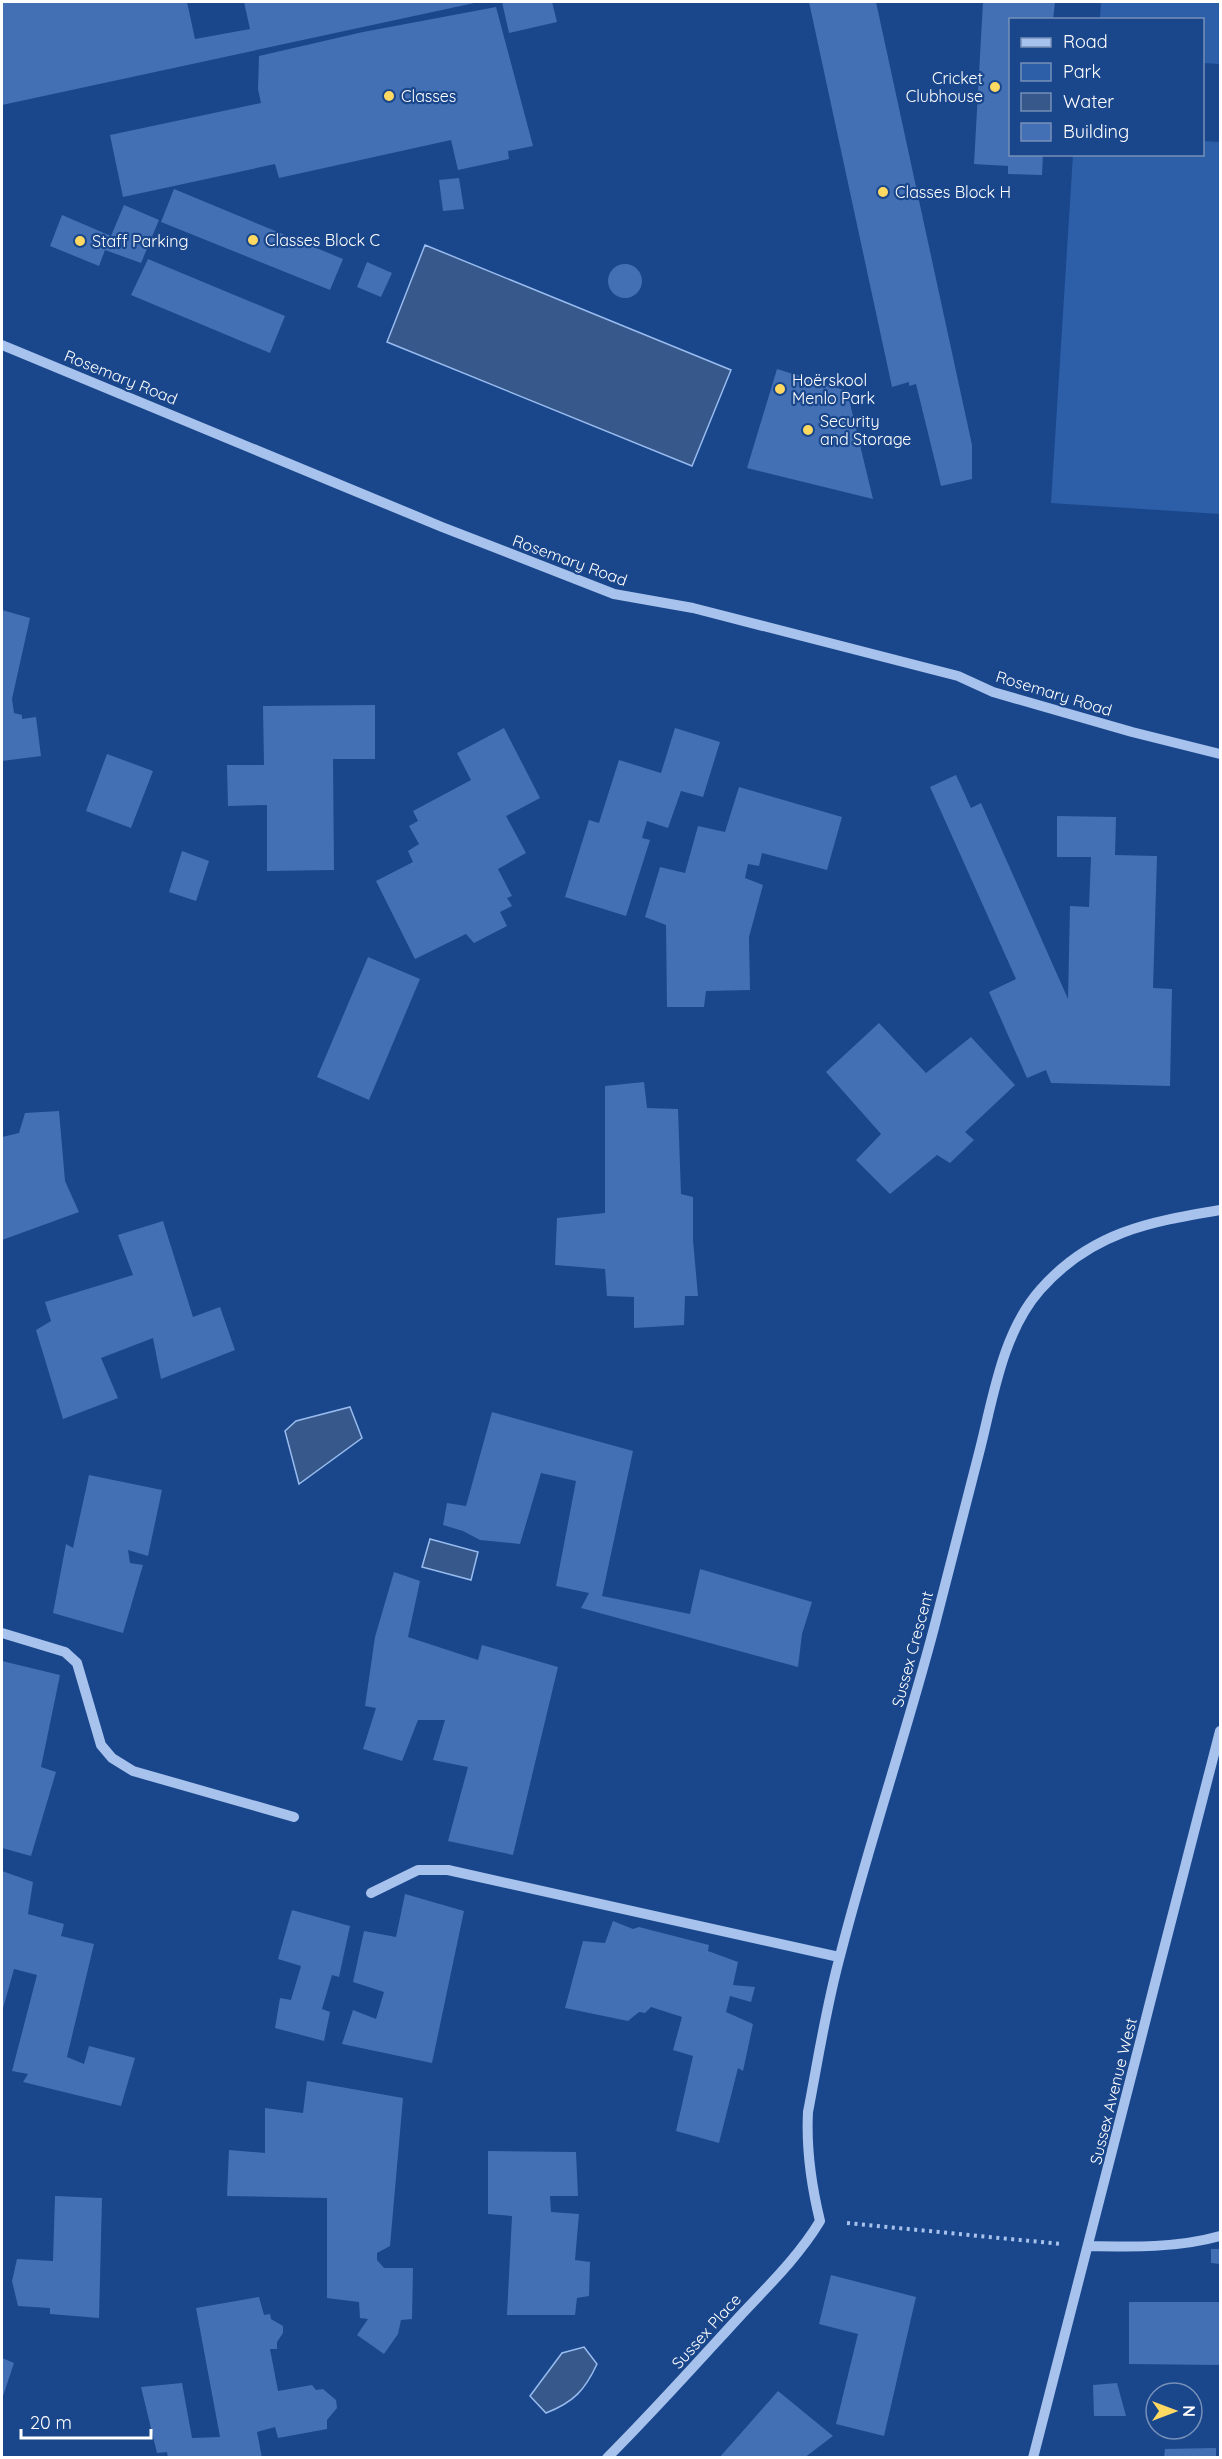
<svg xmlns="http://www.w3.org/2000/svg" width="1222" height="2459" font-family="Quicksand,sans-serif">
<rect width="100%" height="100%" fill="#1a468b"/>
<path fill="#2d5fa9" d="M1101 2H1220V64L1203 63 1202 20 1100 19Z
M1203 141 1220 142V514L1051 503 1073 155 1202 154Z"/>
<path fill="#37588a" stroke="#98bcef" stroke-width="1.5" d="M425 245 731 370 692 466 387 342Z
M350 1407 362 1438 299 1484 285 1431 296 1421Z
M430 1539 478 1552 471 1580 422 1567Z
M584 2347 597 2364C585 2390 574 2402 546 2413L530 2396 562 2353Z"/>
<path fill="#4370b4" d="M2 2H187L195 39 250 29 244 2H479L2 105Z
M502 2H552L557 22 509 33Z
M809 2H876L972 445V479L941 486 916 384 909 386V382L892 387Z
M983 2H1055L1053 20H1010V154H1043L1042 175 1008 174V166L974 164Z
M496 7 533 146 508 151 509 159 458 170 451 140 279 178 275 164 123 197 110 135 261 103 258 89 259 56 363 32Z
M459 178 464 209 443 211 439 180Z
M174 189 343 259 330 290 161 222Z
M124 205 159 220 141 263 105 250 99 266 50 246 62 215 111 236Z
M148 259 285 316 270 353 131 295Z
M367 262 392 273 381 297 357 287Z
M608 281a17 17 0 1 1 34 0a17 17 0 1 1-34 0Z
M777 369 847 391 873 499 747 468Z
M2 610 30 618 12 699 14 713 22 715V719L36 717 41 756 2 761Z
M375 705V759H333L334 870 267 871V805L228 806 227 765H264L263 706Z
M504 728 540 798 506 816 526 853 498 869 512 896 507 898 512 906 500 912 507 926 474 943 466 934 415 959 376 881 413 862 408 851 419 844 409 826 418 821 413 811 471 780 457 753Z
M675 728 720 742 703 797 681 791 668 828 647 821 642 838 650 840 626 916 565 897 589 820 599 823 619 760 661 773Z
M107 754 153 771 131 828 86 811Z
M956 775 971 808 981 803 1068 999 1070 906 1089 907 1091 857H1057V816L1116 817 1115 855 1157 856 1153 988 1172 989 1170 1086 1051 1083 1046 1070 1027 1078 989 992 1016 979 930 787Z
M739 787 842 817 827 870 762 853 759 866 748 864 745 878 763 885 749 937 750 990 706 991 704 1007H667L666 925 645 917 660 867 685 873 698 826 725 832Z
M182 851 209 861 196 901 169 892Z
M368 957 420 979 369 1100 317 1077Z
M879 1023 926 1073 971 1037 1015 1085 965 1132 974 1140 950 1163 937 1155 890 1194 856 1160 881 1134 826 1072Z
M644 1082 647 1108 678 1109 681 1194 693 1197V1240L698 1296H685L684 1325 634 1328V1297L607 1296 605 1269 555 1265 557 1218 605 1213V1086Z
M59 1111 65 1181 79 1212 2 1240V1137L19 1133 25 1113Z
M163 1221 193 1317 220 1307 235 1350 161 1379 153 1338 101 1358 118 1398 63 1419 36 1330 51 1321 45 1302 133 1275 118 1235Z
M492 1412 633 1451 602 1596 690 1614 700 1569 812 1602 802 1634 798 1667 581 1608 589 1593 556 1586 576 1481 541 1473 520 1544 480 1540 463 1531 443 1525 447 1503 466 1506Z
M89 1475 162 1490 148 1556 128 1550 130 1563 143 1565 123 1633 53 1613 66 1544 73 1548Z
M394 1572 420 1581 408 1637 478 1660 482 1645 558 1667 513 1855 448 1841 468 1767 433 1760 445 1720H418L402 1761 363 1749 376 1708 365 1706 375 1637Z
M2 1661 60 1675 41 1767 56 1772 31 1856 2 1848Z
M2 1871 33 1882 28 1914 64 1924 61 1936 94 1944 67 2057 84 2064 89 2046 135 2058 121 2106 23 2082 28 2074 12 2071 37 1975 14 1969 2 2012Z
M405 1894 464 1911 432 2063 342 2044 353 2010 376 2019 384 1992 353 1982 364 1931 396 1937Z
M292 1910 350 1926 339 1977 332 1975 322 2009 330 2012 324 2041 275 2028 280 1998 291 2000 301 1966 278 1959Z
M613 1921 633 1929 639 1927 709 1945 708 1951 738 1962 733 1985 755 1987 751 2002 730 1996 726 2012 753 2024 743 2071 738 2068 719 2143 676 2131 693 2056 673 2050 682 2017 651 2007 645 2013 639 2012 628 2021 565 2008 583 1941 605 1943Z
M307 2081 403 2098 390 2246 377 2253V2260L384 2268H413L412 2319 401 2320 398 2334 384 2354 357 2335 368 2319 360 2318 359 2302 327 2298V2198L227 2196 229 2150 265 2153V2108L303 2113Z
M488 2151 576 2152 578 2196H550L551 2212 579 2214 575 2260 590 2262 589 2296 577 2298 575 2315H507L512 2216 488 2214Z
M55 2196 102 2198 99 2318 50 2314V2308L18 2306 12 2281 17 2259 53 2261Z
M1211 2249H1220V2264L1211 2263Z
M831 2275 916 2297 884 2436 836 2424 858 2334 819 2324Z
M259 2297 264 2315 270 2314 271 2319 283 2326V2333L277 2342V2349H270L278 2391 312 2385 316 2390 323 2389 336 2400 337 2408 327 2420V2429L278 2438 275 2427 257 2432 262 2458H168L167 2452 157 2453 141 2387 182 2383 192 2438 220 2437 196 2308Z
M1129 2302H1220V2365L1129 2364Z
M2 2358 14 2363 2 2399Z
M1117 2383 1126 2416H1094L1093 2385Z
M778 2391 833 2436 804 2458H719Z
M1216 2448V2458H1164L1165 2449Z"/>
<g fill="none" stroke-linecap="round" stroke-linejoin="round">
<path stroke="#a6c2ed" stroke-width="4" stroke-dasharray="3 4.5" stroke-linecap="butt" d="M847 2223 1061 2244"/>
<path stroke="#a6c2ed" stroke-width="10" d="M2 345 442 527 614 594 693 608 958 676 993 692 1132 732 1220 754
M2 1633 65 1652 77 1663 101 1745 112 1758 133 1771 294 1817
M371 1893 418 1870H448L839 1957
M1089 2246C1132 2247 1178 2248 1220 2236
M607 2458C653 2412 696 2364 740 2316 768 2286 799 2256 820 2221 811 2184 806 2150 808 2112 818 2060 826 2007 840 1956 868 1846 905 1738 934 1628 949 1570 964 1511 979 1453 993 1399 1002 1333 1040 1290 1091 1232 1149 1222 1220 1210
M1033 2458 1220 1731"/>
</g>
<g fill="#ffd962" stroke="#1a468b" stroke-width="2">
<circle cx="995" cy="87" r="6"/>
<circle cx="389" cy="96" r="6"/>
<circle cx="883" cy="192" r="6"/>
<circle cx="253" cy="240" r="6"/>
<circle cx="80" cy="241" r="6"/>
<circle cx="780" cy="389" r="6"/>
<circle cx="808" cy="430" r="6"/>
</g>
<g text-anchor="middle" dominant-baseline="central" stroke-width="4.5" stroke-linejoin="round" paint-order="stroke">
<g font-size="16" fill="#fff" stroke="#1a468b" text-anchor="start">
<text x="983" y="78" text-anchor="end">Cricket<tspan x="983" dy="18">Clubhouse</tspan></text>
<text x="401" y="96">Classes</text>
<text x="895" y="192">Classes Block H</text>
<text x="265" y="240">Classes Block C</text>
<text x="92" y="241">Staff Parking</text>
<text x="792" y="380">Hoërskool<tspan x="792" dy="18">Menlo Park</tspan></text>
<text x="820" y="421">Security<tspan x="820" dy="18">and Storage</tspan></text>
</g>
<g font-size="16" fill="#fff" stroke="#1a468b">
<text transform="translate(121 377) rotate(22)">Rosemary Road</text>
<text transform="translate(570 560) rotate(20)">Rosemary Road</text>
<text transform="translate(1054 693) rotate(17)">Rosemary Road</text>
<text transform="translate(912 1649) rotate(-75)">Sussex Crescent</text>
<text transform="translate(1113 2091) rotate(-76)">Sussex Avenue West</text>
<text transform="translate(706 2331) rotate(-48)">Sussex Place</text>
</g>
</g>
<rect width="1222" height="2459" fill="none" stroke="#ffffff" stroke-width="6"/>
<rect x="1009" y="18" width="195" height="138" fill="#1a468b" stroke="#7690b9" stroke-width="1.5"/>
<rect x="1021" y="38" width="30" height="9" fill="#a6c2ed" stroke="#7690b9" stroke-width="1.5"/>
<text x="1063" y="48" font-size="18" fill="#ffffff">Road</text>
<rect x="1021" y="63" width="30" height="18" fill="#2d5fa9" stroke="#7690b9" stroke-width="1.5"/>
<text x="1063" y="78" font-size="18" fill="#ffffff">Park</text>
<rect x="1021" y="93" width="30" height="18" fill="#37588a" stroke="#7690b9" stroke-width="1.5"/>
<text x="1063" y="108" font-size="18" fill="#ffffff">Water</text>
<rect x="1021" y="123" width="30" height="18" fill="#4370b4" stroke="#7690b9" stroke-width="1.5"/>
<text x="1063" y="138" font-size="18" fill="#ffffff">Building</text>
<g transform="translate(1174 2411) rotate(90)"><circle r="28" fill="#1a468b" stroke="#7690b9" stroke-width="1.5"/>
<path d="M0-4.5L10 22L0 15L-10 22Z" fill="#ffd962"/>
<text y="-9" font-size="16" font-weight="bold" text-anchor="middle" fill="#ffffff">N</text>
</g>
<path d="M21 2429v9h130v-9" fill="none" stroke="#ffffff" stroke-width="3"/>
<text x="30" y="2429" font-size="18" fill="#ffffff" stroke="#1a468b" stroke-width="4.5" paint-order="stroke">20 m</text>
</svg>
